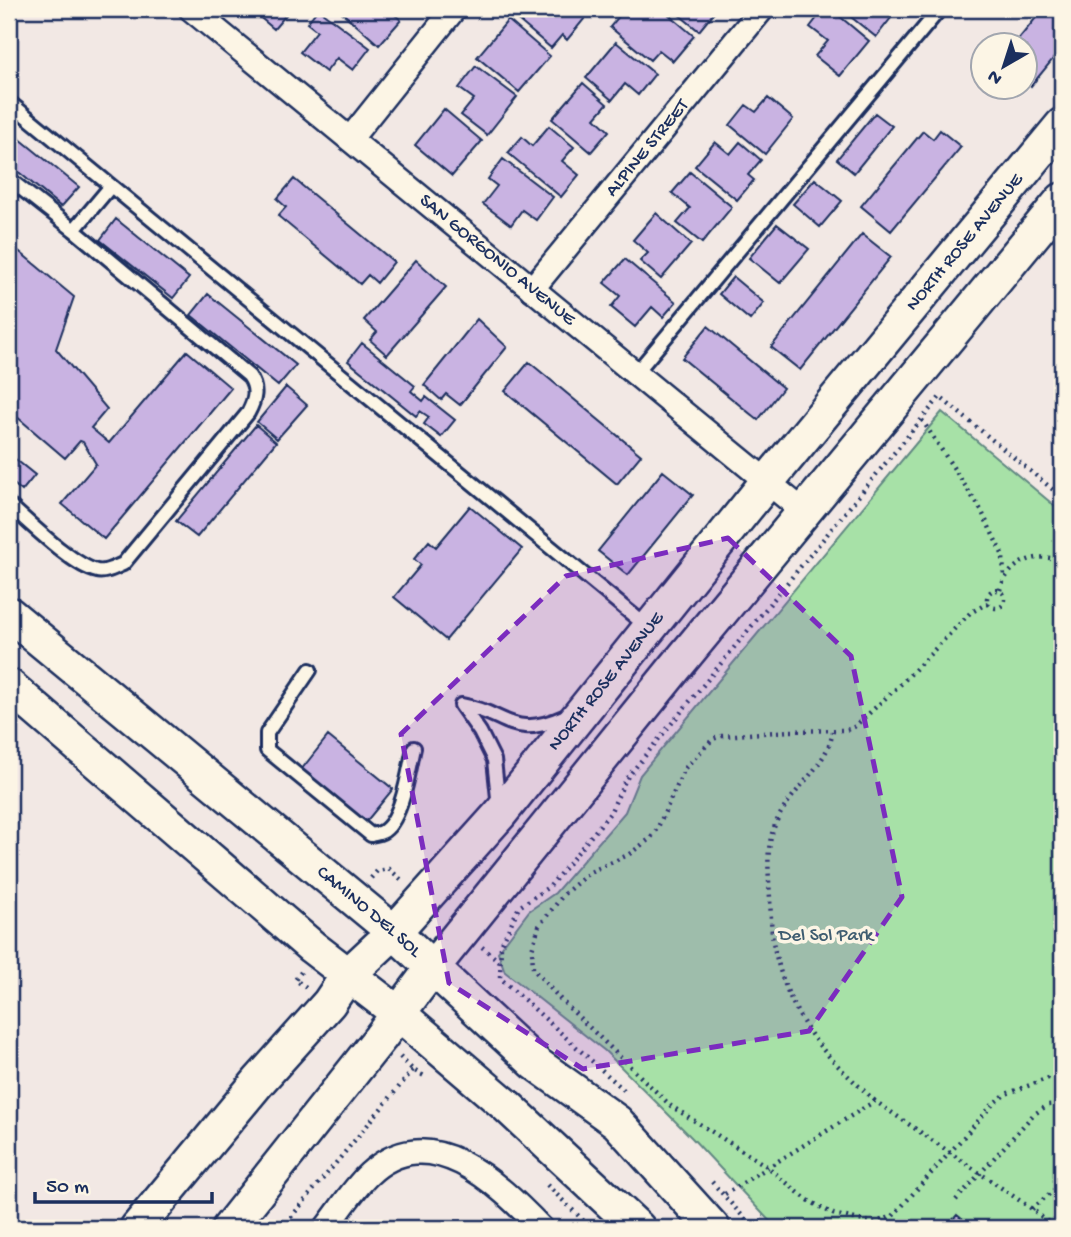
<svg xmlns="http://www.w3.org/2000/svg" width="1071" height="1237" font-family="'Gochi Hand',sans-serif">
<rect width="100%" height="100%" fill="#f2e8e4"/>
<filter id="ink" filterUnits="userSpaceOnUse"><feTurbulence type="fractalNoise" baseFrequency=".0143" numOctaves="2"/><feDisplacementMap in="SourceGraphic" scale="14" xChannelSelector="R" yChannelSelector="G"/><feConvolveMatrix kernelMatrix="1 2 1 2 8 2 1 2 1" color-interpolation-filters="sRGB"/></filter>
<g filter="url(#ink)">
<path fill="#a7e1a7" stroke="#618882" stroke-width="2" d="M942 412 1062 512V1228H776L692 1138 605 1051 505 972 498 952 529 911 555 893 625 812 640 775Z"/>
<path fill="#c9b3e2" stroke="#1b2f5e" stroke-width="2" d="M250 9H291L274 29Z
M318 9 370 48 353 70 337 58 326 72 300 52 317 31 307 23Z
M338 9H388L401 20 379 45Z
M517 9H574L585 18 567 40 562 35 551 48 512 15Z
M625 9H662L694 36 673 61 659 50 650 60 610 27Z
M672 9H717L699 31Z
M824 9H831L869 41 840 76 815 56 828 41 810 27Z
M841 9H898L876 37Z
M1043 9H1062V48L1031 86 1026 81V46H1013Z
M508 20 550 56 519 92 477 57Z
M616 42 655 74 638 95 625 84 612 100 586 78Z
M476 66 517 97 487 135 461 115 474 99 459 88Z
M583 83 607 104 595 118 609 131 591 152 552 119Z
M768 98 793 119 765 154 730 125 746 105 756 112Z
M444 109 482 141 452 176 415 145Z
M875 113 892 126 854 173 837 159Z
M549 126 574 147 562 161 579 175 561 197 508 153 522 137 532 146Z
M9 130 79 187 61 207 9 164Z
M940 130 961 147 891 231 861 206 923 131 933 139Z
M715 142 730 154 740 142 761 160 748 175 754 180 737 200 695 166Z
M503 159 553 197 536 220 522 210 511 225 483 204 497 186 488 179Z
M690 172 732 207 702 243 677 223 690 208 672 193Z
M294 179 394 262 377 283 368 275 360 284 278 216 286 207 277 199Z
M815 179 842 201 820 227 793 204Z
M656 213 691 244 661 279 640 261 648 253 633 240Z
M116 219 189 278 173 298 100 240Z
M777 224 809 249 780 283 749 258Z
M862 234 891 257 800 370 771 347Z
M9 243 74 297 56 349 107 409 91 428 109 443 187 351 231 388 104 539 62 504 96 464 83 442 80 441 65 458 9 410V328L16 320 9 314Z
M625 259 676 302 663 317 652 307 635 327 611 307 620 296 604 283Z
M416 260 446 287 387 355 370 340 377 332 364 320Z
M733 277 764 303 750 320 719 294Z
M208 294 296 365 278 386 191 315Z
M477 319 507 347 460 405 446 394 441 400 424 385Z
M708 326 783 388 758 420 682 358Z
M362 343 415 386 411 391 423 401 426 397 455 420 441 437 424 424 429 417 420 411 416 416 348 361Z
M529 362 641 455 617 484 505 391Z
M286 387 307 405 277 439 257 422Z
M256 425 276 442 197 537 176 521Z
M9 454 35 475 22 491 9 480Z
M663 471 693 495 628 575 598 551Z
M470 506 522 549 446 640 394 597 421 565 414 559 429 541 436 547Z
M328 736 393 789 365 823 301 770Z
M957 1215 973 1228H946Z"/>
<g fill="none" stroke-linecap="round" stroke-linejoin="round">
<g stroke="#1b2f5e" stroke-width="18">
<path id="lane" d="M9 102 650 629
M9 179 74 230 249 376C258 389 255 400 248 413L123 564C115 567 105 573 97 571 73 566 29 522 9 505
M74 230 111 186
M635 374 940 9
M310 670 267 733V750L371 835C374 834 378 834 382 832 402 822 409 769 414 748
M461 705C509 713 510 741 566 716
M461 705 480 732 494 760 499 807"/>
</g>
<g stroke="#1b2f5e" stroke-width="28">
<g id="street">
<path id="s1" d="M191 9 803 511"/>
<path d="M350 139 454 9"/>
<path id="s2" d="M532 289 762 9"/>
<path d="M326 1228C340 1210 353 1189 369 1174 430 1117 497 1183 541 1228"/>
</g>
</g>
<g stroke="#1b2f5e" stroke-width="38">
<g id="secondary">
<path id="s3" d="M9 614 394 932 535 1063 617 1122 713 1228"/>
<path d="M9 686 312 947 398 1013 507 1106 638 1228"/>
<path id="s4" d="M137 1228 259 1081 329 1003 348 975 394 932 500 814 767 482 1062 125"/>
<path d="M229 1228 380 1038 434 966 674 669 1062 200"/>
</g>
</g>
<path stroke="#1b2f5e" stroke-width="4.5" stroke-dasharray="2 5" stroke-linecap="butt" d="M922 420 981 510 1003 556 1004 577
M987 599a9 9 0 1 1 18 0a9 9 0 1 1-18 0Z
M1000 590C1008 563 1035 551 1062 561
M988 603 970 613 901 684 853 728 846 730 790 731 722 736 713 739 685 768 658 827 651 838 628 855 590 872 564 894 539 926 532 949 533 969 561 1000 671 1106 768 1167 806 1199 833 1214 873 1223 893 1216 995 1102 1006 1094 1062 1073
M833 731C827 768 789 790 775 825 765 849 769 874 770 899 771 915 771 932 774 947 782 985 799 1023 825 1052 840 1069 858 1085 875 1101
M371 878 377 871 389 869 403 881
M482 947 499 961
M301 972 295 980 306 987
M400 1057 413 1070 426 1077
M624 1090 500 978 501 945 519 907 550 886 610 813 626 779 940 397 1062 497
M712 1182 753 1228
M547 1185 591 1228
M725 1194 875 1101 1032 1209 1055 1228
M956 1200 1033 1115 1048 1105 1062 1104
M1032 1209 1062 1183
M282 1228 413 1070"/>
<use href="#lane" stroke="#fcf5e5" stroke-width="12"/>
<use href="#street" stroke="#fcf5e5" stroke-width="23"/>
<use href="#secondary" stroke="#fcf5e5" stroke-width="33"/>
</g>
</g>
<path fill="#7b2cbf" fill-opacity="0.2" stroke="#7b2cbf" stroke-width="5" stroke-dasharray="14 9" stroke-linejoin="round" d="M728 538 851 656 902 897 809 1031 583 1069 449 983 401 734 566 576Z"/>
<g text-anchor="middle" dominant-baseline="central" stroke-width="7" stroke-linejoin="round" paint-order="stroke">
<g font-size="19" fill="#1b2f5e" stroke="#fcf5e5">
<text stroke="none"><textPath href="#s2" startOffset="182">ALPINE STREET</textPath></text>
<text stroke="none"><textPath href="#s4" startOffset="1288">NORTH ROSE AVENUE</textPath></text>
<text stroke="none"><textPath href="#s1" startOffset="396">SAN GORGONIO AVENUE</textPath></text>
<text stroke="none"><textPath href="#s4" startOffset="721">NORTH ROSE AVENUE</textPath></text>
<text stroke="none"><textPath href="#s3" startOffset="467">CAMINO DEL SOL</textPath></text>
</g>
<g font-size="19" fill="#3e5c70" stroke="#fcf5e5">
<text x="826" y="936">Del Sol Park</text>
</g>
</g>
<rect width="1071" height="1237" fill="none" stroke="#fcf5e5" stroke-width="35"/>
<rect x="18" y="18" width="1036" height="1202" fill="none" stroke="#1b2f5e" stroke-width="2.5" filter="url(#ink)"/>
<g transform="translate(1004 66) rotate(219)"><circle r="33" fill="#fcf5e5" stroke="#a2a6af" stroke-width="2"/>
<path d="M0-5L12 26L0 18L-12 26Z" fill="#1b2f5e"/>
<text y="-10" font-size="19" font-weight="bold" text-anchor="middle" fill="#1b2f5e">N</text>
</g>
<path d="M35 1192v10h177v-10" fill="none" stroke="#1b2f5e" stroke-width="3.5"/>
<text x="46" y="1192" font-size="21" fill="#1b2f5e" stroke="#fcf5e5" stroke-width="5" paint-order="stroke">50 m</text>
</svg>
